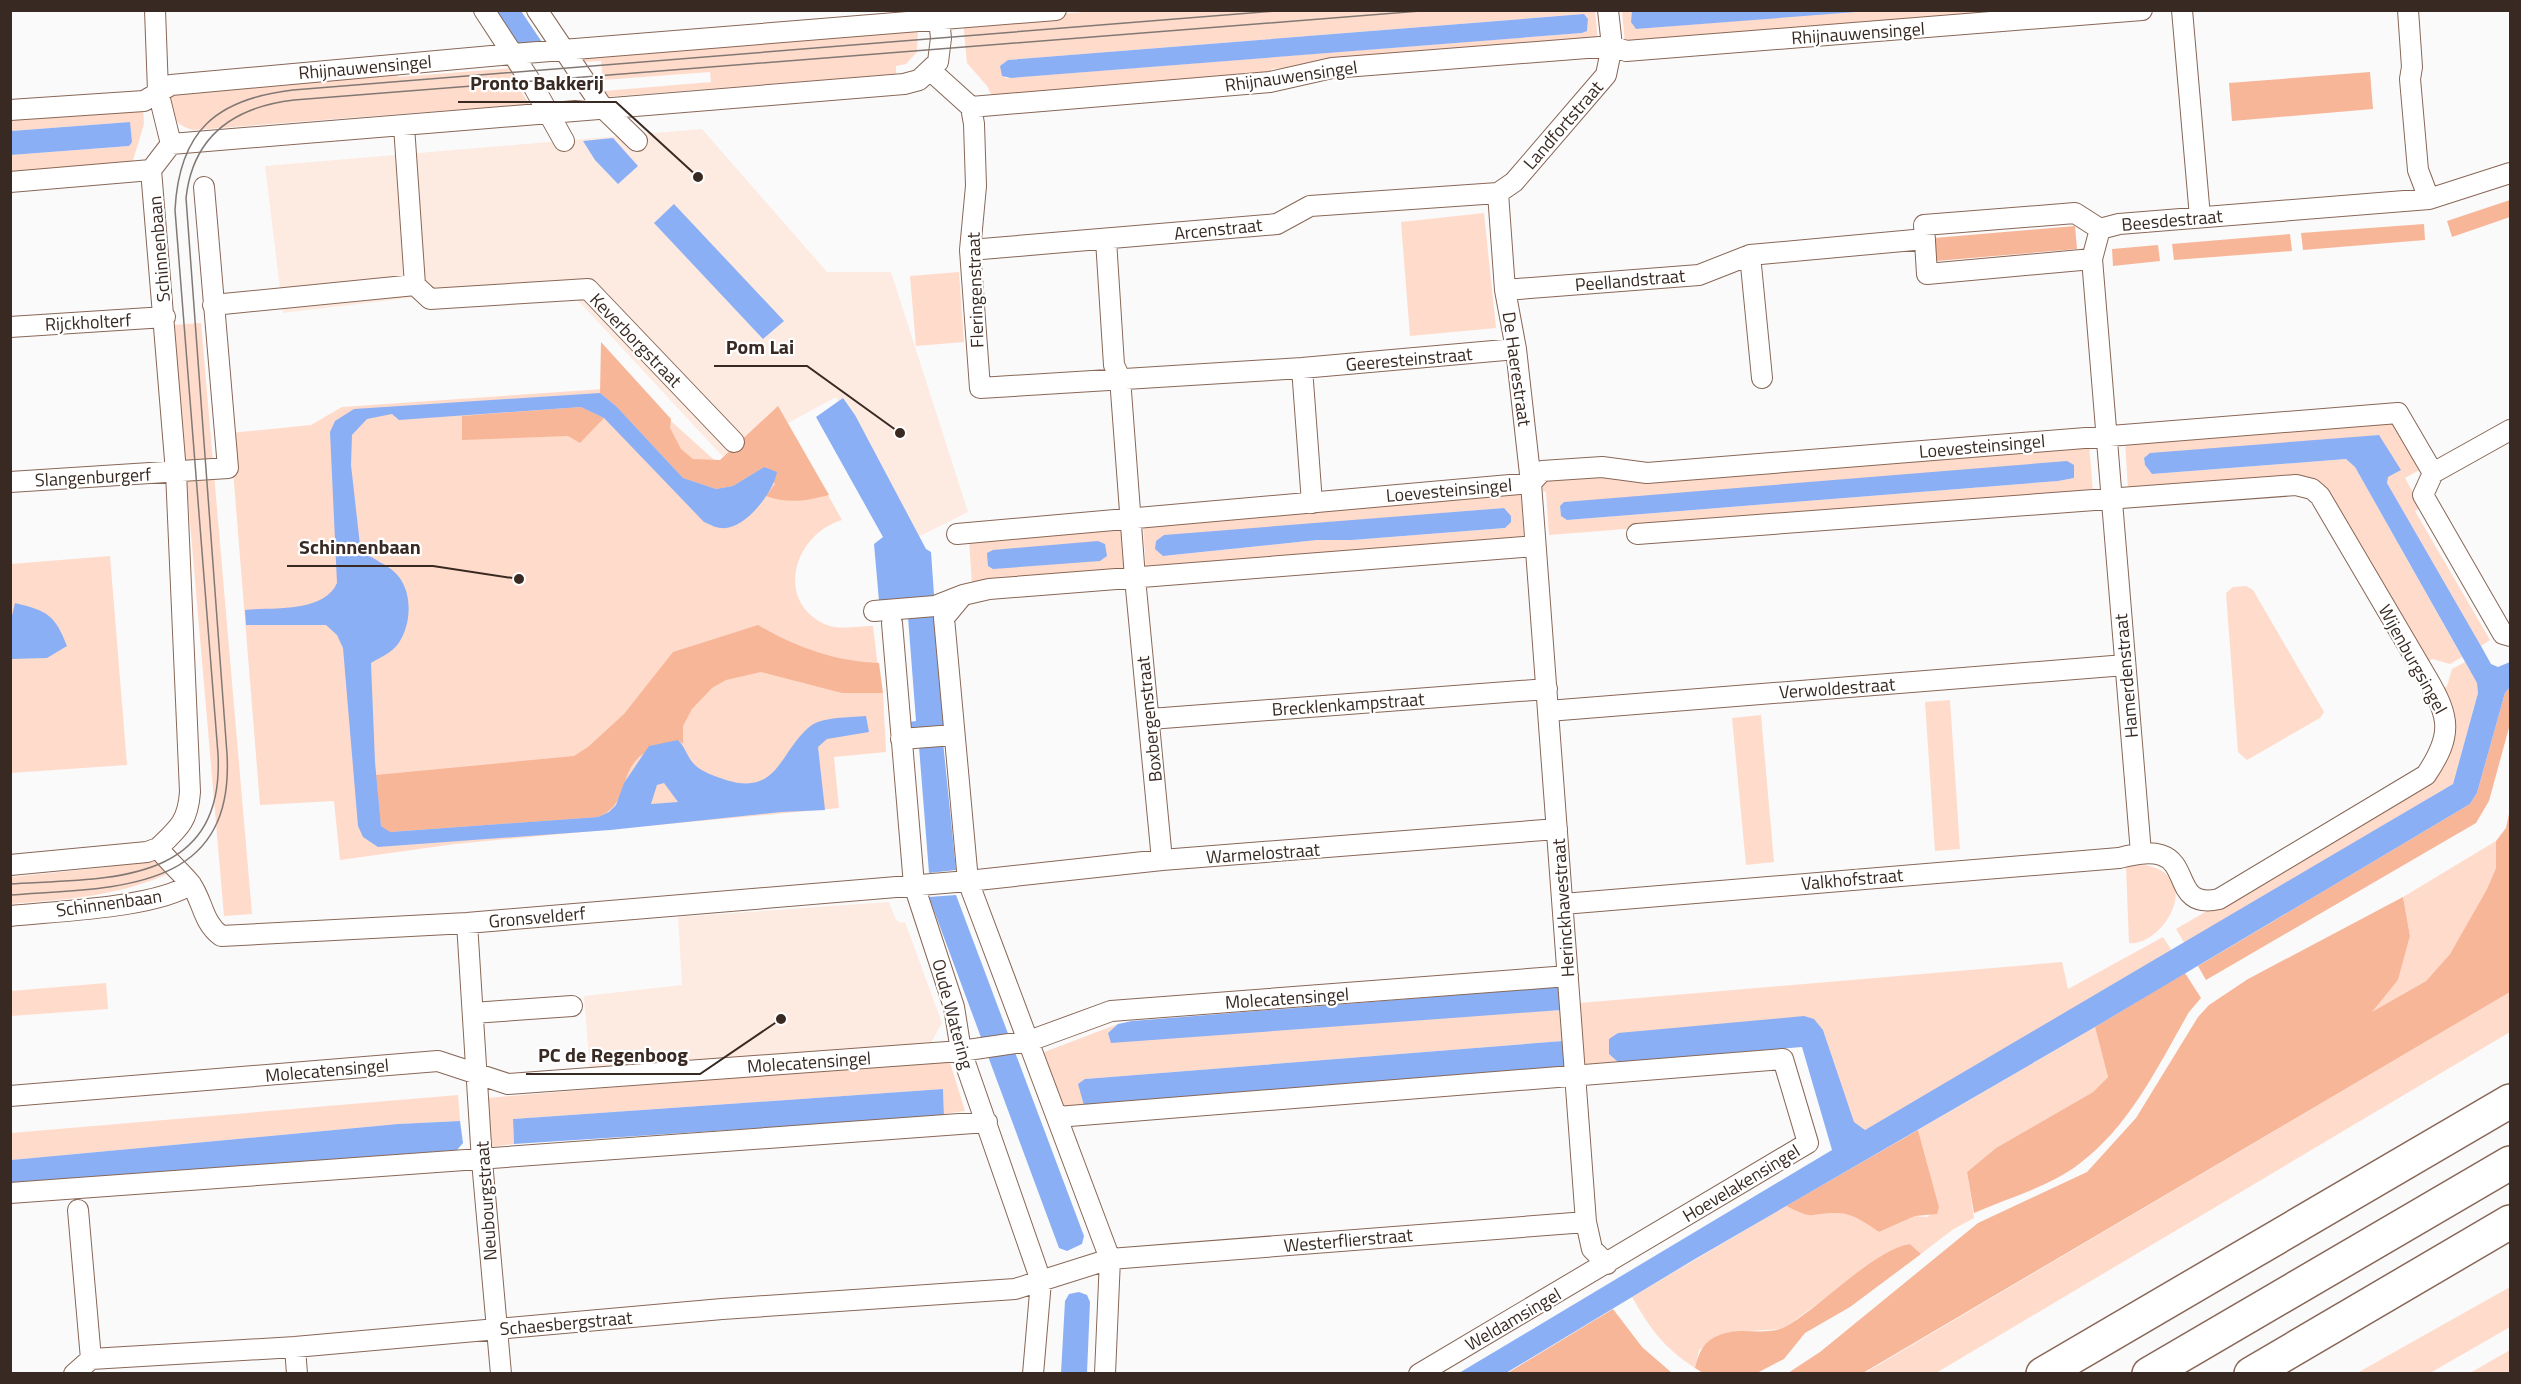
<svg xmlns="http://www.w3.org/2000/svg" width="2521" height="1384" font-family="'Titillium Web',sans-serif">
<rect width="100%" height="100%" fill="#fafafa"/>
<path fill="#fdeae1" d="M702 129 827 272H891L968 512 914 539 836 397 724 458 559 280 283 313 265 166Z
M889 902 896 920 901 923 905 922 942 1023 931 1043 590 1070 584 996 682 985 678 917Z"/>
<path fill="#ffdbcb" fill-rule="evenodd" d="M1108 10H1595L1598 42 1271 69V76L993 98 987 86 967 63 963 22ZM1584 14 1588 19 1587 31 1582 33 1005 78 1008 60Z
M1869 10H2026L1625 45 1622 11H1632L1636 29Z
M918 29 917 52 906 64 896 66V74L605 97 604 91 711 82 710 72 603 80 601 61 583 62 578 55Z
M513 68 517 85 529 104 194 130C172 126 171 110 170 91L397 71 398 77Z
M143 106 144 124 131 167 11 177 10 155 129 146 130 122 11 131V118Z
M1484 213 1496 328 1410 336 1401 222Z
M959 272 964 342 916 346 910 276Z
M201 323 252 914 224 916 173 325Z
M633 387 721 466 778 406 842 520C794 534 773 602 827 625 839 630 860 626 873 626L881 693H883L886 752 834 757 839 808 455 844 340 860 334 801 260 805 230 433 311 425 342 407Z
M2395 421 2423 468 2405 478 2421 507 2415 511 2490 640 2481 646 2387 483 2379 435 2144 458 2145 465 2152 474 2346 459 2355 467 2462 657 2450 664 2432 659 2425 663 2321 483 2306 478 2128 489 2125 441Z
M2089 444 2093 492 1549 535 1546 492 1543 491 1542 478ZM2074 478 2058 481 1567 520 1561 515 1560 507Z
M1521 493 1524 541 1146 571 1143 524ZM1504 508 1505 528 1352 540H1317L1164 556 1346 521Z
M1121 526 1125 572 972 584 969 539Z
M110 556 127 765 11 773V564Z
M2246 586 2253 590 2324 712 2320 718 2247 760 2238 752 2226 593 2233 587Z
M2465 662 2477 683 2478 693 2453 784 2185 944 2176 929 2437 777 2444 767 2450 709 2441 690 2447 686 2452 669Z
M1950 700 1960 849 1935 851 1925 702Z
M1761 715 1774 862 1746 865 1732 718Z
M2496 841V868L2487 889 2450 954 2426 981 2370 1014 2398 980 2410 936 2403 897Z
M165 846 176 870C123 896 69 899 11 904V877L108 867Z
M2145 865C2207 877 2161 947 2129 943L2126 866Z
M2163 937 2172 951 1865 1130 1854 1123 1823 1030 1609 1054 1618 1062 1585 1064 1580 1003 2062 962 2068 989Z
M106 983 108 1009 11 1016V991Z
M2510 992V1032L1936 1373 1863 1374Z
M1561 1010 1563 1041 1085 1079V1109L1059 1110 1039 1054 1118 1024 1108 1033Z
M2095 1027 2108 1077 2093 1092 1996 1148 1967 1172 1974 1218 1952 1230 1921 1254 1910 1244 1887 1253 1783 1329 1730 1332 1699 1350 1695 1368C1663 1347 1651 1330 1632 1297L1786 1206C1816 1221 1807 1213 1836 1212 1852 1212 1867 1224 1879 1232L1915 1216 1927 1217 1939 1207 1918 1130Z
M949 1059 965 1111 944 1114 943 1089 513 1119 514 1144 491 1147 487 1098Z
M458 1095 460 1121 398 1124 11 1160V1133Z
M2510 1287V1327L2430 1373H2357Z
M2510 1350V1373H2470Z"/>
<path fill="#f8b698" d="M2370 72 2373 109 2232 121 2229 83Z
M2510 200V217L2452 237 2447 221Z
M2424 224 2425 240 2303 250 2301 233Z
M2075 226 2077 249 1936 261 1934 238Z
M2290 234 2292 251 2174 260 2172 244Z
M2158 245 2160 261 2113 266 2112 249Z
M601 342 671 419 670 428 681 449 693 459 720 460 778 406 829 495C806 501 788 504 766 496L775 484 764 467 733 486 716 489 683 478 616 406 600 393Z
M581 407 604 418 580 443 568 436 462 440V416Z
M758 625C795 647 837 662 879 663L883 693H842L761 672 726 680 712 688 692 709 683 726V744L678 740C667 745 648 749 639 757 619 776 628 805 598 817L389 832 381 826 376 775 574 756 588 747 624 714 673 652Z
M2510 687V724L2489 801 2476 823 2206 980 2198 966 2470 804 2477 793 2505 693Z
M2510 809V992L1863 1373H1788L1820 1352 1978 1223 2087 1172 2136 1118 2198 1017 2209 1005 2248 979 2403 897 2410 936 2398 980 2372 1012 2426 981 2450 954 2487 889 2496 868V841L2506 828Z
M2185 973 2201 998 2189 1012C2158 1066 2130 1126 2079 1164 2049 1187 2008 1198 1974 1213L1967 1172 1996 1148 2093 1092 2108 1077 2095 1027Z
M1918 1130 1939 1207 1937 1214 1915 1216 1879 1232C1867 1224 1852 1212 1836 1213 1807 1213 1816 1221 1786 1206Z
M1910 1244 1921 1254 1850 1307 1805 1333 1784 1359 1757 1373H1703L1695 1368C1700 1347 1707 1337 1730 1332 1746 1329 1770 1335 1785 1327 1820 1308 1873 1250 1910 1244Z
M1613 1309 1642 1347 1672 1373 1506 1374Z"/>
<path fill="#8baff5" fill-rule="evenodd" d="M491 11H521L544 45 515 47Z
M1632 11V10L1869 11 1636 29 1631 22Z
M1584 14 1588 19 1587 31 1582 33 1011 78 1002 76 1000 66 1008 60Z
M130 122 132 142 129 146 11 155V131Z
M613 138 638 166 618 184 595 160 583 141Z
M674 204 784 321 763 339 654 223Z
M600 393 616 406 683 478 716 489 733 486 764 467 777 472C774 491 745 531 721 528 716 528 709 524 704 522L604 418 581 407 399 420 392 414 367 419 352 435 351 465 360 545C369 561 388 562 399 577 413 595 411 626 398 644 391 653 381 657 371 663L375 762 381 826 390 832 598 817 609 812 616 805 624 783 649 746 678 740C685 747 687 756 693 763 701 772 715 776 726 780 777 796 779 754 808 728 821 716 849 718 866 716L869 732 827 739 818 747 825 810 781 812 610 830 378 847 363 837 358 826 343 648 337 635 326 625H246L245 610C273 607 324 613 337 583L330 432 335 421 354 409ZM664 783 678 802 651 804 657 785Z
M843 398 855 415 926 549 931 552 934 595 927 602 936 616 945 731 942 732 956 870 929 873 918 734H910L909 722 916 721 907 604H883L879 601 874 544 883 537 816 417Z
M2379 435 2401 470 2388 477 2387 483 2481 646 2491 664 2498 667 2510 662V687L2505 693 2477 793 2470 804 2095 1027 1695 1259 1506 1373H1459L1832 1150 1802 1047 1618 1062 1609 1054V1039L1618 1033 1804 1016 1814 1019 1823 1030 1854 1122 1865 1130 2453 784 2478 693 2477 683 2355 467 2346 459 2152 474 2145 465 2144 458 2150 453Z
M2067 461 2074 465V478L2058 481 1567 520 1561 516 1560 506 1564 502Z
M1504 508 1511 516V522L1505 528 1352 540H1317L1163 556 1155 549 1156 541 1164 535Z
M1098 541 1105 544 1107 556 1100 561 993 569 988 566 987 553 993 550Z
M15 603C48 611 55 615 67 646L47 658 11 659V620Z
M956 895 1084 1236 1082 1244 1067 1251 1059 1248 929 897Z
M1558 987 1561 1010 1111 1043 1108 1033 1118 1024 1132 1021Z
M1563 1041 1565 1070 1085 1109 1078 1084 1085 1079Z
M943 1089 944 1116 514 1144 513 1119Z
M460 1121 463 1143 457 1150 11 1184V1160L398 1124Z
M1079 1292 1087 1295 1090 1302 1087 1373H1061L1065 1301 1069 1294Z"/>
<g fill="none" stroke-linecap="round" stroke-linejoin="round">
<g stroke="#886757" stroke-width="22">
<path id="street" d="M484 10 531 82 564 141
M537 10 603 108 637 141
M2182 10 2200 217
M2408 10 2412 67 2410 79 2418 170 2429 199
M930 70 971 107 974 124 976 186 970 250 980 388 1302 368 1516 349
M971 107 1270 82 1332 68 1612 46 1626 51 2142 10
M10 110 144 101 171 85 513 54 1056 10
M404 126 415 285
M171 144 904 84 919 80 938 62 941 38 938 10
M151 170 176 472 190 792C188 821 179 828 158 848 168 861 180 871 190 883 203 900 202 922 221 936L467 923 968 881 1162 860 1557 829
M151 170 171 144 158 91 155 10
M10 182 151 170
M1498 193 1505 290 1516 349 1531 483 1586 1222 1592 1249 1607 1264
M1498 193 1514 182 1606 75 1612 46 1608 10
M1106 240 1114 365 1120 378 1135 578 1162 860
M970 250 1277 224 1310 206 1498 193
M1750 255 1762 378
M2092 259 1927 274 1924 225 2075 213 2100 229
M1505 290 1699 275 1750 255 1925 239
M213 305 415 285 430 299 588 289 734 442
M10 327 165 317
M1302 368 1312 503
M2433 473 2423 495 2503 634 2510 636
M2433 473 2510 430
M10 482 228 468 204 187
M957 534 1531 483 1542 471 1602 467 1647 473 2398 413 2433 473
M963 595 989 589 1535 546
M874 611 935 606 963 595 944 618 968 881 1110 1259 1586 1222
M892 623 914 885 954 1007 961 1051 1041 1281 1033 1374
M1548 711 2125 665
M1150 719 1547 689
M901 739 954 735
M2141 853 2092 259 2100 229 2119 224 2429 199 2510 173
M10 865 147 852 158 848
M1563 904 2119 858C2132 855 2148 851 2161 855 2190 864 2174 909 2219 899L2426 775C2453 735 2450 717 2427 678L2320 496 2312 489 2296 485 1637 534
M10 916C56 911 156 908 191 884
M467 923 482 1161 501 1374
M473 1013 572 1006
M10 1096 438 1061 508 1084 961 1051 1029 1041 1111 1011 1568 976
M1057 1117 1783 1059 1808 1143 1419 1374
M10 1193 987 1122
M78 1210 91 1359
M295 1347 297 1374
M74 1374 91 1359 295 1347 722 1309 1015 1289 1110 1259 1105 1374"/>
</g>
<g stroke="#886757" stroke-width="36">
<path id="highway" d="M2043 1374 2510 1101
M2149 1374 2510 1163
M2251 1374 2510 1222"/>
</g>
<use href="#street" stroke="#fff" stroke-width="20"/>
<use href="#highway" stroke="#fff" stroke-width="33"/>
<path stroke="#817874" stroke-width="1.5" d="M10 884C106 878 225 887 218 754L175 210C179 131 216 99 293 90L1288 10
M10 895C112 887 235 895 227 754L186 198C193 135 234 107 294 100L1433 10"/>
</g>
<g text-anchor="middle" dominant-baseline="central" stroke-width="4.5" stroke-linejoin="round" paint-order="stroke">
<g font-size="18" fill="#382a23" stroke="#fff">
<text transform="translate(1858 33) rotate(-4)">Rhijnauwensingel</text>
<text transform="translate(365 67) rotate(-5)">Rhijnauwensingel</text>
<text transform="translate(1291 76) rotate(-8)">Rhijnauwensingel</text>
<text transform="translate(1563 125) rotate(-49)">Landfortstraat</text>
<text transform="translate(2172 220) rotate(-5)">Beesdestraat</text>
<text transform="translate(1218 229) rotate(-6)">Arcenstraat</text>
<text transform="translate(159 249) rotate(-95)">Schinnenbaan</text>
<text transform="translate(1630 280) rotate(-5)">Peellandstraat</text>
<text transform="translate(975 290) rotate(-92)">Fleringenstraat</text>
<text transform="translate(88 322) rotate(-3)">Rijckholterf</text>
<text transform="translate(636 340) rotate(46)">Keverborgstraat</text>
<text transform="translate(1409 359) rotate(-5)">Geeresteinstraat</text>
<text transform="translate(1517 369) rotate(82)">De Haerestraat</text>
<text transform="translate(1982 446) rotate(-5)">Loevesteinsingel</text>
<text transform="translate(93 477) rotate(-3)">Slangenburgerf</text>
<text transform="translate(1449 490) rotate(-5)">Loevesteinsingel</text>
<text transform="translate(2413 659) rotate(61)">Wijenburgsingel</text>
<text transform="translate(2126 676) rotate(-95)">Hamerdenstraat</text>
<text transform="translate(1837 688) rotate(-4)">Verwoldestraat</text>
<text transform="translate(1348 704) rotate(-4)">Brecklenkampstraat</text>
<text transform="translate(1149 719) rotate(-96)">Boxbergenstraat</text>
<text transform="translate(1263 853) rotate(-4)">Warmelostraat</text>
<text transform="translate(1852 879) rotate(-5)">Valkhofstraat</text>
<text transform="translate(109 903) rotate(-8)">Schinnenbaan</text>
<text transform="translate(1563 908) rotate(-94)">Herinckhavestraat</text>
<text transform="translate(537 917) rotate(-5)">Gronsvelderf</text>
<text transform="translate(1287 998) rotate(-4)">Molecatensingel</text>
<text transform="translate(953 1014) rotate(75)">Oude Watering</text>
<text transform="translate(809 1062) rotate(-4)">Molecatensingel</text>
<text transform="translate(327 1070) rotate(-5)">Molecatensingel</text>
<text transform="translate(1741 1183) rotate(-31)">Hoevelakensingel</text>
<text transform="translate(486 1201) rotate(-94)">Neubourgstraat</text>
<text transform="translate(1348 1240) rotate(-5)">Westerflierstraat</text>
<text transform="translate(1513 1319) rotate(-30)">Weldamsingel</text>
<text transform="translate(566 1323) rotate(-5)">Schaesbergstraat</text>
</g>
</g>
<path fill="none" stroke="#382a23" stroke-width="2" d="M698 177L616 102H458M900 433L807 366H714M519 579L433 566H287M781 1019L700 1074H526"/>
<g fill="#382a23" stroke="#fff" stroke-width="2">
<circle cx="698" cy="177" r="6"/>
<circle cx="900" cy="433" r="6"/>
<circle cx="519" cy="579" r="6"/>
<circle cx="781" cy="1019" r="6"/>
</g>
<g font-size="20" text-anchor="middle" font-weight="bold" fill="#382a23" stroke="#fff" stroke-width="4.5" stroke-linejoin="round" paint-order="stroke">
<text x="537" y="90">Pronto Bakkerij</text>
<text x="760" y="354">Pom Lai</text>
<text x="360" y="554">Schinnenbaan</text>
<text x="613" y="1062">PC de Regenboog</text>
</g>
<rect width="2521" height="1384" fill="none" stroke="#382a23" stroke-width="24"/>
</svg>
